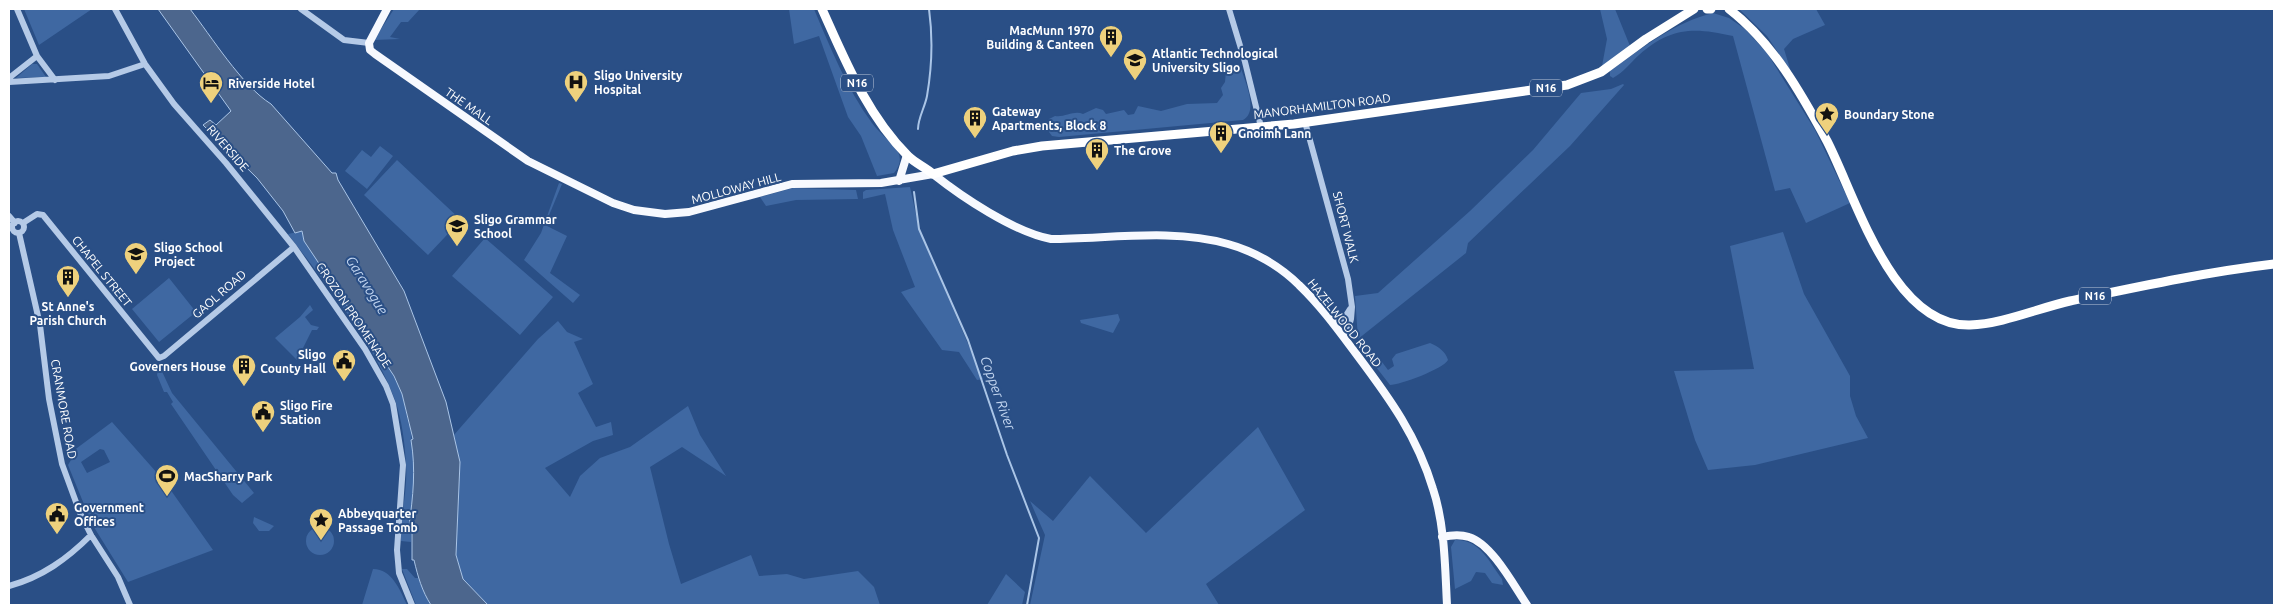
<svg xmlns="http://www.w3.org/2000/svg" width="2283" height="614" font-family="Ubuntu,sans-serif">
<rect width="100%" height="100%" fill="#2a4f86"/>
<path fill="#3f68a2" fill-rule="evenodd" d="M24 9H92L39 45Z
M394 9H420L408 22H401L390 37 400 39 374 40Z
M789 9H814C830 47 847 89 872 123 879 133 892 142 898 152 902 160 899 167 894 173L877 176 861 136 848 117 819 36 794 44Z
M1600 9H1615L1630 46 1602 66 1607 39Z
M1739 9H1816L1825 25 1793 39 1784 49 1791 72 1767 36Z
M1713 13 1729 18 1745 29 1767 53 1815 130 1850 203 1806 223 1790 188 1775 191 1733 36C1694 27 1670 27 1639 55 1630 63 1624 72 1613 78L1610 76V71C1642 48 1675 22 1713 13Z
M32 64H37L46 77 16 78Z
M1241 68C1245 82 1259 111 1243 120L1059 137 1052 136 1046 128 1049 119 1055 116C1064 118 1074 110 1083 114L1096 108 1103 110 1106 114 1124 110 1128 115 1134 114 1138 106 1161 111 1187 104 1217 103 1223 95 1221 88 1225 82 1226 71Z
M1623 84 1624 85 1570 146 1468 243 1466 253 1358 339 1355 296 1378 293 1470 211 1533 150 1581 93 1611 89Z
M380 146 393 156 367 189 345 171 362 150 371 157Z
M397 160 461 220 428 255 364 195Z
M559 183 562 184 545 225 567 236 550 273 580 295 573 303 524 260 541 233Z
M910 187 919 229 983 379 977 380 959 352 942 350 901 292 915 287 893 230 885 194 863 199V192L866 190Z
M793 188 856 190 858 199 796 200 766 206 760 197Z
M302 231 304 241 387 362 402 394 409 425H410L414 462 411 542 401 541C400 515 408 490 406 465 405 444 402 420 395 400 376 346 323 280 288 234Z
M1783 232 1804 294 1850 376V396L1856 416 1868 438 1755 465 1708 470 1695 440 1674 371 1754 369 1730 246Z
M485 238 553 297 520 335 452 276Z
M169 278 196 312 159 342 132 309Z
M310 305 313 310 305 317 311 325 319 327 317 330H312L297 360 275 338 300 317Z
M1118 314 1120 320 1113 333 1081 323 1080 320Z
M558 321 567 332 583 339 574 342 593 384 578 393 596 427 611 422 613 435 593 441 545 468 570 497 580 476 600 458 630 447 688 406 700 435 726 476 682 447 650 467 669 544 681 584 751 555 759 576 787 574 804 579 858 571 874 587 880 605H488L463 579 456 555 460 462 453 436 538 339Z
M1430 343C1439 347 1445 351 1448 360 1443 369 1400 385 1390 385L1376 367 1382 362 1388 370 1394 366 1392 359 1396 354Z
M159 365 172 393 254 493 242 503 233 495 171 404 173 402 167 392H164L157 375Z
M112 422 165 482 213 550 128 582 92 524 68 465 71 460 69 454ZM100 449 104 450 110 462 87 473 81 462Z
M1258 427 1305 510 1206 584 1219 605H1030L1045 535 1030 501 1053 521 1090 476 1146 533Z
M254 517 274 526 269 531H259L253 523Z
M306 541a14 14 0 1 1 28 0a14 14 0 1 1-28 0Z
M1455 540C1480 539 1489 562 1502 579L1503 585 1492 583 1485 573 1476 572 1471 581 1455 589 1451 547Z
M373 569C392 569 400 590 407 605H362Z
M402 569H407L415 578H418L431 605H416Z
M1006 574 1025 592 1022 605H987Z"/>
<path fill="#4c668d" stroke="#aac5e7" d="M158 9H190C211 36 242 86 271 104L332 173H336L338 180 404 291 446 402 460 462 456 555 463 579 488 605H431C422 591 418 577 414 560H412V526H409C413 496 416 470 411 440L413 439 402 394 394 376 304 241 302 231 295 233 283 211 257 178 203 125 210 120 216 125 231 111Z"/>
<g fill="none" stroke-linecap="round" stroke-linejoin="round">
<path stroke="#aac5e7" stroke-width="2" d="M918 129C918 118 925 107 927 96 932 67 933 38 929 9
M914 192 919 229 968 340 1007 455 1039 538 1027 605"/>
<path stroke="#b5cae7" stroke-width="6" d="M17 9 37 56 55 80
M115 9 145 64 174 104 226 163 294 247 365 349 386 386 393 404 403 465 397 550 399 573 412 605
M301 9 344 40 369 43
M1229 9 1245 62 1261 127
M9 78 37 56
M9 82 109 76 145 64
M1305 122 1348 279 1352 307 1351 319 1348 330 1343 336
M9 216 15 223
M12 227a6 6 0 1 1 12 0a6 6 0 1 1-12 0Z
M23 223 37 214 43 215 159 358 164 356 294 247
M19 233 40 325 49 399 62 464 80 513 91 535 118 577 130 605
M1330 320 1338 323 1343 320 1350 309
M9 586C42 577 67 559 91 535"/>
<path stroke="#f7f9fe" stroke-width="8" d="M387 9 369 43 370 50 375 54 528 161 613 203 634 210 665 214 689 212 792 184 881 183 933 174C962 197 1014 232 1051 239 1107 239 1173 228 1228 244 1254 251 1280 266 1299 285 1321 306 1339 331 1357 355 1390 399 1417 436 1433 489 1445 525 1445 568 1447 605
M899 181 907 155
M1442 537C1451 535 1460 534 1469 537 1492 544 1514 586 1527 605"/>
<path stroke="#fff" stroke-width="9" d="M822 9C845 60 867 115 908 156 915 163 925 167 933 174L1013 151 1042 146 1294 124 1567 85 1601 72 1646 39 1694 9
M1707 9H1711
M1729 9C1773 43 1801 93 1827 141 1856 197 1892 327 1970 325 2002 324 2039 308 2070 301 2137 287 2206 272 2274 264"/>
</g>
<defs>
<g id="building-pin" transform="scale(1.25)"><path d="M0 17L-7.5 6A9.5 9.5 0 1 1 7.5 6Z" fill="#eed17d" stroke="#2a4f86"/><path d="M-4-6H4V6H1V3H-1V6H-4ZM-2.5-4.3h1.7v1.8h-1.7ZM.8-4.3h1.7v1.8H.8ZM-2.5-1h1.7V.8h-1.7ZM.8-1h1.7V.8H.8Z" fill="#111"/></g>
<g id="university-pin" transform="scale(1.25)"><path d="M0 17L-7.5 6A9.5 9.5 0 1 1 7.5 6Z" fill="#eed17d" stroke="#2a4f86"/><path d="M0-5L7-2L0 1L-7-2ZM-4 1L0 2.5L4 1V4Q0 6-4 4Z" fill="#111"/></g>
<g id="hospital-pin" transform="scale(1.25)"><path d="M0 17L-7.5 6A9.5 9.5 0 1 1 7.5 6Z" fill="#eed17d" stroke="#2a4f86"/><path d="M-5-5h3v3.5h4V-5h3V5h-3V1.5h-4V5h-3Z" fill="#111"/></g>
<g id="hotel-pin" transform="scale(1.25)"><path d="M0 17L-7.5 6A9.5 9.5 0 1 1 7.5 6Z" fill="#eed17d" stroke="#2a4f86"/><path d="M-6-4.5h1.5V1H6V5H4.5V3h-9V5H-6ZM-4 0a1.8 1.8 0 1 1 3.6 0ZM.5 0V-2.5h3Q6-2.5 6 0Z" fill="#111"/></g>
<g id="sight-pin" transform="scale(1.25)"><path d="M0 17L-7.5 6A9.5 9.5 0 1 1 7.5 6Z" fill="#eed17d" stroke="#2a4f86"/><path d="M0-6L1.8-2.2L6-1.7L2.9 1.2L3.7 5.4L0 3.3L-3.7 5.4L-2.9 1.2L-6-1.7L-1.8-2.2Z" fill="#111"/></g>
<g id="school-pin" transform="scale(1.25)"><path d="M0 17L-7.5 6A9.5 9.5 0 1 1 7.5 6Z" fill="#eed17d" stroke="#2a4f86"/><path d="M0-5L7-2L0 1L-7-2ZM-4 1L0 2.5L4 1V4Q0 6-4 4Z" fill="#111"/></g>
<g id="civic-pin" transform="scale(1.25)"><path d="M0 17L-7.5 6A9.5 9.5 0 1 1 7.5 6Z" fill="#eed17d" stroke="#2a4f86"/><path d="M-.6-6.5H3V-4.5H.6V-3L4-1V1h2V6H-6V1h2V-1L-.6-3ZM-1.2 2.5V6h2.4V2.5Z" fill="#111"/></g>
<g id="stadium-pin" transform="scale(1.25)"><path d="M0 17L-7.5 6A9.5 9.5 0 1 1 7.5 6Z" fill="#eed17d" stroke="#2a4f86"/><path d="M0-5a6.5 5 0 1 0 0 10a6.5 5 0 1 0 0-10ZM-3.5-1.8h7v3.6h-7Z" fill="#111"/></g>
</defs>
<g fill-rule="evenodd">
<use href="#building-pin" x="1111" y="37"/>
<use href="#university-pin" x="1135" y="60"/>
<use href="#hospital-pin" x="576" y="82"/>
<use href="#hotel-pin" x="211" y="83"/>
<use href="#sight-pin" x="1827" y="114"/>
<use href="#building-pin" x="975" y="118"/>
<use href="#building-pin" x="1221" y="133"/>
<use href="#building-pin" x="1097" y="150"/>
<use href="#school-pin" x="457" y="226"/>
<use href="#school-pin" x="136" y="254"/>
<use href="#building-pin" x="68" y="277"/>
<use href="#civic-pin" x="344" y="361"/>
<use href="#building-pin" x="244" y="366"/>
<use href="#civic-pin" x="263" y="412"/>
<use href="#stadium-pin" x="167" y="476"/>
<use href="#civic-pin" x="57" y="514"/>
<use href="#sight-pin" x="321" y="520"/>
</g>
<g text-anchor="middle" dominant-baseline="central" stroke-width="4" stroke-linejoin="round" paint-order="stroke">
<g fill="#2a4f86" stroke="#bfcadb" stroke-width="1">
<rect x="841" y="74.5" width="32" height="17" rx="4"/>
<rect x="1530" y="79.5" width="32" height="17" rx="4"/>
<rect x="2079" y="287.5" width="32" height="17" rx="4"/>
</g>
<g font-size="11" font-weight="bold" fill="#fff">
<text x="857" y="83">N16</text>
<text x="1546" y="88">N16</text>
<text x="2095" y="296">N16</text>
</g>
<g font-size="12" font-weight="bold" fill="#fff" stroke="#2a4f86" text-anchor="start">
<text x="1094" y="30" text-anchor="end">MacMunn 1970<tspan x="1094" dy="14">Building &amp; Canteen</tspan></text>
<text x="1152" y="53">Atlantic Technological<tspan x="1152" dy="14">University Sligo</tspan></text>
<text x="594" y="75">Sligo University<tspan x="594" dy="14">Hospital</tspan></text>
<text x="228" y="83">Riverside Hotel</text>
<text x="992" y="111">Gateway<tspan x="992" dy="14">Apartments, Block 8</tspan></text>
<text x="1844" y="114">Boundary Stone</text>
<text x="1238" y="133">Gnoimh Lann</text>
<text x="1114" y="150">The Grove</text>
<text x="474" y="219">Sligo Grammar<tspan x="474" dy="14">School</tspan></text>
<text x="154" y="247">Sligo School<tspan x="154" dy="14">Project</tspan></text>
<text x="68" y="306" text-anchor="middle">St Anne's<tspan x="68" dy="14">Parish Church</tspan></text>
<text x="326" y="354" text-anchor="end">Sligo<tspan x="326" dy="14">County Hall</tspan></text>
<text x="226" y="366" text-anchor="end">Governers House</text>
<text x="280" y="405">Sligo Fire<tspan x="280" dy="14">Station</tspan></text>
<text x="184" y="476">MacSharry Park</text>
<text x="74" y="507">Government<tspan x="74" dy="14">Offices</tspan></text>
<text x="338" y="513">Abbeyquarter<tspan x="338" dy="14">Passage Tomb</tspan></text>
</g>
<g font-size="12" fill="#fff" stroke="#2a4f86">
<text transform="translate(469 106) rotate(35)">THE MALL</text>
<text transform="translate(1322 106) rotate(-7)">MANORHAMILTON ROAD</text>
<text transform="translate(228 148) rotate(49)">RIVERSIDE</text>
<text transform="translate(736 188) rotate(-15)">MOLLOWAY HILL</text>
<text transform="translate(1346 227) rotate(76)">SHORT WALK</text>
<text transform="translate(102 271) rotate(51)">CHAPEL STREET</text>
<text transform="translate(219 294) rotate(-41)">GAOL ROAD</text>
<text transform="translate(354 315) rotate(56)">CROZON PROMENADE</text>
<text transform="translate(1345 323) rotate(51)">HAZELWOOD ROAD</text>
<text transform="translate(64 409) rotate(80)">CRANMORE ROAD</text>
</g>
<g font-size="14" font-style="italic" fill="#c1d4ef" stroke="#2a4f86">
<text transform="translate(367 285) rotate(58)">Garavogue</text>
<text transform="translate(998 393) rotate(70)">Copper River</text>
</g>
</g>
<rect width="2283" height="614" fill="none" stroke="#ffffff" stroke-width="20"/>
</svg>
